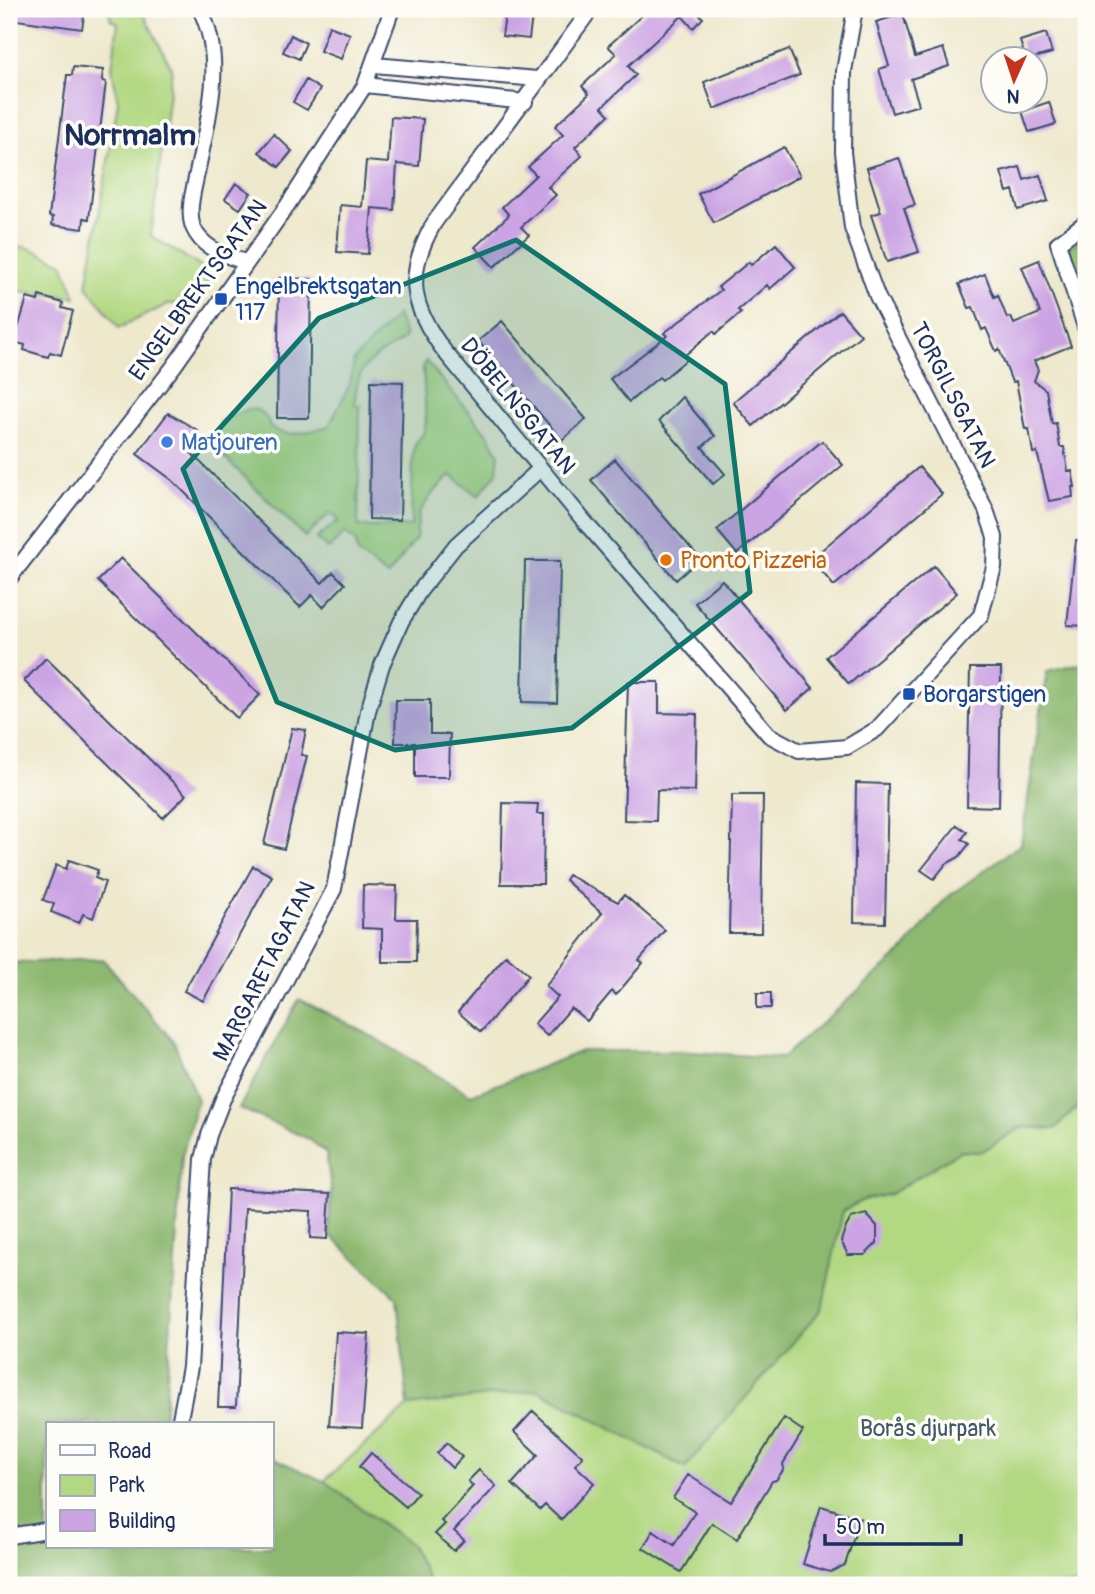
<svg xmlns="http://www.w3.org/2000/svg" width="1095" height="1594" font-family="Pangolin,sans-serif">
<rect width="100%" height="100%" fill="#fdfcf7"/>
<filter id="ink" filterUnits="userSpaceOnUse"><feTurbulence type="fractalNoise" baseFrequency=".0143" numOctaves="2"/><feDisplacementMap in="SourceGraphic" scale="14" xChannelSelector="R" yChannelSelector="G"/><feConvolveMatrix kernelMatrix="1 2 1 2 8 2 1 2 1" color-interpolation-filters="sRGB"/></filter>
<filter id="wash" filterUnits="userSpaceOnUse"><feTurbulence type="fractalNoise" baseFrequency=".00686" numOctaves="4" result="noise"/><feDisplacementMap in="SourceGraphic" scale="28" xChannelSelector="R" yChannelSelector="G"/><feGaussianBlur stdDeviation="1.57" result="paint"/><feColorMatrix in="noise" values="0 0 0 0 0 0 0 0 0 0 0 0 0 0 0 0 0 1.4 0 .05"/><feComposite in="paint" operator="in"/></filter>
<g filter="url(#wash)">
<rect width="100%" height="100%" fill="#eee8cc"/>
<path fill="#b2d882" stroke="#668470" stroke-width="2" d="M108 9H141L172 69 151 236 203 268 209 281 197 304H168L119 328 87 286 118 102 112 68 118 23 111 20Z
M9 245 29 248 63 263 76 297 18 291 9 319Z
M397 315 405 336 403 340C371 360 355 365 355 405L360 406 358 522 360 527 411 526 413 459 415 444 423 434 426 422 423 368 426 361 489 436 499 454 497 472 478 496 451 475 433 493 419 513 416 538 388 576 358 554 355 541 345 533 328 549 316 539 339 520 330 513 305 537 215 448 220 422 248 409 258 410 267 418 270 427C291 440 308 431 329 426L350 384 354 360Z
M1086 1098V1585H431L411 1545 324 1481 408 1406 538 1390 686 1468 832 1250 843 1211 863 1200 890 1194 960 1151 981 1152 1023 1127 1055 1129Z"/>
<path fill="#8db870" stroke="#547467" stroke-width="2" d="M1086 237V290L1066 248Z
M1086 662V1098L1055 1129 1022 1127 981 1152 960 1151 890 1194 863 1200 843 1211 822 1309 685 1468 538 1390 408 1406 397 1298 329 1234 331 1188 326 1153 309 1139 239 1108 299 999 364 1032 471 1095 582 1051H677L782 1058 904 950 945 899 1021 844 1047 671Z
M103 959 174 1042 197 1100 182 1156 164 1424H47V1547H271V1457L324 1481 411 1545 431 1585H9V963Z"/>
<g id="blocks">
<path fill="#cca4e4" d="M9 9H85L82 29 9 19Z
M506 9H533L529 39 502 36Z
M649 9H694L703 18 693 28 682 16 628 66 636 75 602 107 609 115 575 147 582 156 548 187 556 195 521 227 529 235 494 267 475 247 509 215 502 207 536 175 528 167 563 135 555 126 589 94 582 86 616 54 608 46Z
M903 14 915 57 943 48 949 66 911 79 919 105 892 113 879 69 889 66 876 22Z
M329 26 350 34 341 59 320 51Z
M1046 33 1052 53 1026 60 1020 41Z
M291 35 306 43 299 59 283 52Z
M789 49 800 75 714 109 704 82Z
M73 67 103 70 102 81 106 82 89 219 84 218 83 229 52 225 53 217 49 216 67 75H72Z
M306 80 320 89 307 110 293 102Z
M1049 102 1056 124 1029 132 1022 111Z
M391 117 423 119 419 166 397 164 394 210 372 208 368 254 337 252 340 205 362 207 366 161 388 163Z
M274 134 292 151 279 167 259 152Z
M784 147 800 176 714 223 698 194Z
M899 158 915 205 904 208 919 252 887 262 871 215 881 212 867 168Z
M1020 167 1024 180 1040 175 1048 201 1018 210 1013 190 1007 192 1001 172Z
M236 183 251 193 240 209 225 199Z
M776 244 795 267 770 289 767 285 738 310 741 313 716 334 713 331 684 356 687 359 662 380 659 377 629 402 610 379 667 336 664 333 721 290 718 287 749 262 751 265Z
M1039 260 1071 346 1034 361 1038 370 1034 381 1046 390 1052 424 1056 423 1060 447H1064L1068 471H1072L1075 487H1072L1073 497 1049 501 1037 452 1033 453 1029 429H1025L1016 381 1012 382 999 349 996 351 986 328 982 330 973 307 969 308 959 284 985 274 994 297 998 295 1007 318 1011 317 1014 324 1040 313 1022 267Z
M279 278 311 279 309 418H277Z
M39 296 63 303 62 308 73 311 61 355 50 352 48 357 24 350 25 345 14 342 27 298 38 301Z
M840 311 861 335 753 426 733 402Z
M502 321 586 419 562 440 478 341Z
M371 381 403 382 400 520 369 519Z
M682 397 715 436 702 447 725 474 713 484 659 421Z
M168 413 197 430 184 446 322 583 333 572 345 584 323 607 312 595 300 607 172 480 137 454Z
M822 441 843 465 737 554 717 530Z
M615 459 700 559 676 580 591 480Z
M919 467 942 494 834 586 811 559Z
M1076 540H1086V626L1067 625Z
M121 558 260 695 237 718 98 581Z
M525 561H560L557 703 522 702Z
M934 566 957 593 849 684 826 657Z
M722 580 813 688 787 710 695 603Z
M46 658 186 795 163 818 24 681Z
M970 668H1001L999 807 967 806Z
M628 682H659V713L697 714 695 791 657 790 656 821 624 820Z
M396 700H430V734H450L449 777H415V743H395Z
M292 728 306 730 301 755 307 756 284 849 264 844Z
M856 783 888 784 885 923 854 922Z
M732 795H763L761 933H729Z
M503 803 538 804 537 814H544L543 884H501Z
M957 825 967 832 962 839 969 844 959 857 946 864 934 879 921 870Z
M69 860 98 870 95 878 105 882 93 918 83 914 79 923 51 912 54 904 43 900 56 865 66 869Z
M253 866 272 876 203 1001 184 991Z
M568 875 618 902 624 895 665 930 639 960 643 963 616 995 612 991 587 1021 571 1008 547 1036 534 1024 558 997 546 986 602 913 565 880Z
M363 885 397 886 396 919H417L416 962H382V929L362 928Z
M506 955 529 975 481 1032 458 1012Z
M757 993H771V1008H757Z
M228 1189 330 1194 327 1239 310 1238 311 1211 245 1208 236 1407H218Z
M866 1214 877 1226V1243L865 1255H848L841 1241 845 1229 851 1218Z
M336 1332 369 1334 362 1428 329 1426Z
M533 1411 583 1457 575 1465 594 1483 561 1520 545 1505 540 1510 512 1484 538 1455 514 1432Z
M784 1418 803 1431 783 1464 784 1469 776 1480 772 1481 737 1539 712 1523 681 1572 643 1548 653 1531 674 1545 695 1512 673 1498 688 1475 731 1502Z
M447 1443 462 1457 452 1468 437 1453Z
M371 1453 418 1493 406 1507 359 1467Z
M479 1470 496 1486 454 1531 464 1540 454 1551 435 1534 445 1524 441 1521 473 1486 468 1481Z
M821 1506 860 1518 845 1565 830 1572 803 1564Z"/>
</g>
</g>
<g filter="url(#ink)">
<use href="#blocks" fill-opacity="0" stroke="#3b4b6e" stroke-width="2"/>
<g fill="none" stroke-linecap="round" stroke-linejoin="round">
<g stroke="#3b4b6e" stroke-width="18">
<path id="minor" d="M200 9C226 61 208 119 197 173 194 189 187 211 193 227 202 249 225 255 245 262
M591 9 434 223C405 274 410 306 445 352L589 527 769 735 799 751 847 747 877 729 981 615 994 567 995 537 986 510 877 296 852 228 843 152 844 71 855 9
M374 65 537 79
M365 85 525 102
M1086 222 1058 243 1086 330
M9 579 174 366 287 206 365 85 392 9
M179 1424 190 1367 203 1159 209 1135 223 1099 334 889 368 711 382 665 401 622 419 592 456 545 540 469
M9 1536 47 1530"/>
</g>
<use href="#minor" stroke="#fff" stroke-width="14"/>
</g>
</g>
<path fill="#0f766e" fill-opacity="0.2" stroke="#0f766e" stroke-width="5" stroke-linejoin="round" d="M516 240 725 384 750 592 572 728 395 750 277 702 183 469 319 318Z"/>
<g fill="#1a4fb4" stroke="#fdfcf7" stroke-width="2.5">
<rect x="214" y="292" width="14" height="14" rx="3.5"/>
<rect x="902" y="687" width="14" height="14" rx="3.5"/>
</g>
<circle fill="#3f7fe0" stroke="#fdfcf7" stroke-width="2.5" cx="167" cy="442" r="7"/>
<circle fill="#e8710a" stroke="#fdfcf7" stroke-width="2.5" cx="666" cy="560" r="7"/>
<g text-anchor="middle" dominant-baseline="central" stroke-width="7" stroke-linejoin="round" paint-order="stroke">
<g font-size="23" fill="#164399" stroke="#fdfcf7" text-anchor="start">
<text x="235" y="286">Engelbrektsgatan<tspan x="235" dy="26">117</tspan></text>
<text x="923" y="694">Borgarstigen</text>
</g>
<g font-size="23" fill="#1b2f5e" stroke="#fdfcf7">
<text transform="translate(198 290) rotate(-54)">ENGELBREKTSGATAN</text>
<text transform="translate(953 395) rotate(63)">TORGILSGATAN</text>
<text transform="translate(518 406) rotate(51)">DÖBELNSGATAN</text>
<text transform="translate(264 971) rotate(-63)">MARGARETAGATAN</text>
</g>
<g font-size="23" fill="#366cbe" stroke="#fdfcf7" text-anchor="start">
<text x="181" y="442">Matjouren</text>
</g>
<g font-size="23" fill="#c56008" stroke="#fdfcf7" text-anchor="start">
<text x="680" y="560">Pronto Pizzeria</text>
</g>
<g font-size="23" fill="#415967" stroke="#fdfcf7">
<text x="928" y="1428">Borås djurpark</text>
</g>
<g font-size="30" font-weight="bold" fill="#1b2f5e" stroke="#fdfcf7">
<text x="130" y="135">Norrmalm</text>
</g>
</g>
<rect width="1095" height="1594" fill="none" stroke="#fdfcf7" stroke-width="35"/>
<rect x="46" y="1422" width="228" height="126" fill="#fdfcf7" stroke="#a3aaba" stroke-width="2"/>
<rect x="60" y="1445" width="35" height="10" fill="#ffffff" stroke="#a3aaba" stroke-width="2"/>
<text x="108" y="1458" font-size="21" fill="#1b2f5e">Road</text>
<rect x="60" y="1475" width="35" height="21" fill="#b2d882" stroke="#a3aaba" stroke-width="2"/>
<text x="108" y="1492" font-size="21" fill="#1b2f5e">Park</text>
<rect x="60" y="1510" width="35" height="21" fill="#cca4e4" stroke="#a3aaba" stroke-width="2"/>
<text x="108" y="1528" font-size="21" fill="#1b2f5e">Building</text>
<g transform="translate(1014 80) rotate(183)"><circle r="33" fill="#fdfcf7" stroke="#a3aaba" stroke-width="2"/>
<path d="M0-5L12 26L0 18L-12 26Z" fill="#c8321e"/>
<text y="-10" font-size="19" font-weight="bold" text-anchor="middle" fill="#1b2f5e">N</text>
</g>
<path d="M825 1534v10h136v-10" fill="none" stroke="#1b2f5e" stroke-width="3.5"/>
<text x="836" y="1534" font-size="21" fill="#1b2f5e" stroke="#fdfcf7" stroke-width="5" paint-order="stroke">50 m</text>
</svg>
